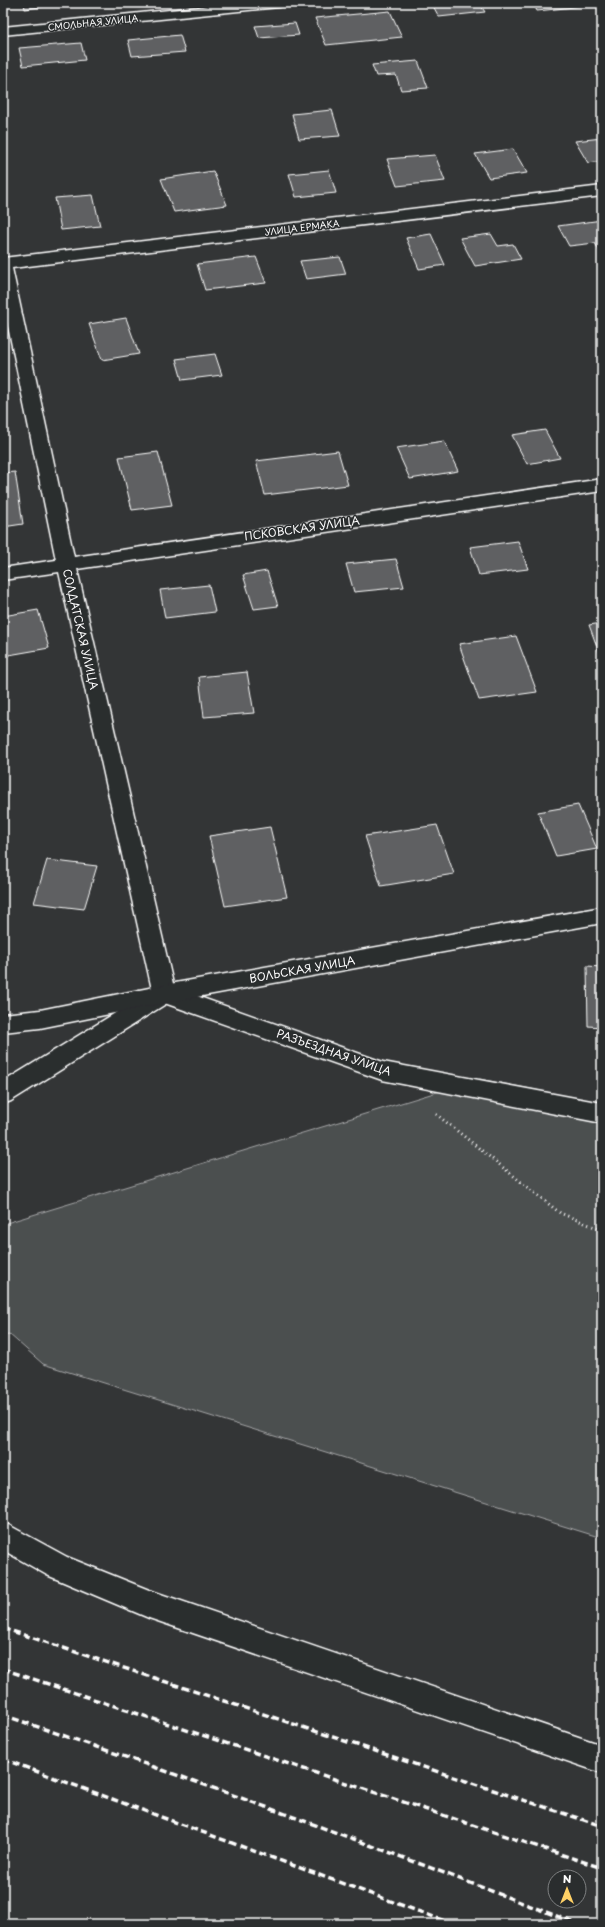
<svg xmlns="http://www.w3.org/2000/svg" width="605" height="1927" font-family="'Playpen Sans',sans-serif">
<rect width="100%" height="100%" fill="#333536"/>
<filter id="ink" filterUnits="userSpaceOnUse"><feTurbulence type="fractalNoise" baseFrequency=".025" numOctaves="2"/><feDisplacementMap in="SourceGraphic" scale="8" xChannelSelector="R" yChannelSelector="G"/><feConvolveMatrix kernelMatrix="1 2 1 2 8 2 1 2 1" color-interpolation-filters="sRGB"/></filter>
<g filter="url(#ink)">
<path fill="#4c4f50" stroke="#a6a7a8" d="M480 1079 602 1103V1538L43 1364 9 1334 3 1335V1224Z"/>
<path fill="#5f6162" stroke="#fff" d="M24 3H63V4L25 9Z
M479 3 485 12 439 17 432 4Z
M533 3H592L593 5 537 11Z
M390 11 402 37 326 45 315 18Z
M295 23 299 35 259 38 255 26Z
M180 35 185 52 132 56 128 40Z
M81 43 85 60 23 66 19 48Z
M418 61 428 88 401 90 396 75 376 76 372 65Z
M332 110 340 136 299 139 292 114Z
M602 138V161L588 163 575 141Z
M513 149 527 173 489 178 475 154Z
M435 155 445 181 397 186 387 159Z
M329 170 336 193 296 197 289 174Z
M213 171 227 205 174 212 161 179Z
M93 195 100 226 61 230 55 198Z
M602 220V256L595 243 569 246 558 226Z
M431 234 445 265 419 269 406 238Z
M491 234 498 246 513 244 521 259 475 266 460 238Z
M256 257 266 283 205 290 197 264Z
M340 257 346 274 306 279 300 261Z
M126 318 139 354 102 360 89 324Z
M215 354 222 375 182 380 176 359Z
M545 430 560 458 527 464 512 435Z
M444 441 458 471 410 479 396 448Z
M338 451 348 485 265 495 256 461Z
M158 452 172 505 132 510 119 457Z
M15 472 23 524 3 527V473Z
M518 541 528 569 479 575 470 547Z
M396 559 404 587 354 592 346 564Z
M267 571 278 606 254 609 243 575Z
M209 585 215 612 165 618 160 590Z
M38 610 49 648 3 656V616Z
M602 623V660L589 625Z
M516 636 537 692 479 700 459 644Z
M247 672 254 713 204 717 199 677Z
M578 805 597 849 556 856 538 812Z
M437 825 454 874 381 886 365 836Z
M270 827 287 897 225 906 209 836Z
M47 860 97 866 84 909 34 903Z
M587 966 602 967V1027L588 1026Z"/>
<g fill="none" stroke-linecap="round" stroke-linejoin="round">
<g stroke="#fff" stroke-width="3">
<path id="lane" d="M164 985 172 988 175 994 172 1000 11 1101 3 1104V1082L156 988Z
M3 1522 67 1557 149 1590 602 1745V1773L149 1618 47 1575 3 1550Z"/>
</g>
<g stroke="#fff" stroke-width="3">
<path id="street" d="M238 3H286L284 6 279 7 3 35V27Z
M602 186V196L12 268 74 557 602 479V491L77 569 174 988 383 1062 602 1103V1123L382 1080 156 1000 153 994 59 572 3 580V568L56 560 3 302V258Z"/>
</g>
<g stroke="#fff" stroke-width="3">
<path id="secondary" d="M602 907V923L164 1003 40 1028 3 1032V1014L40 1010 164 985Z"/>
</g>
<path stroke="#fff" stroke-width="3" stroke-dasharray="1 3.5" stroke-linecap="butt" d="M436 1114 560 1213 602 1230"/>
<use href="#lane" fill="#2a2d2e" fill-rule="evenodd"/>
<use href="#street" fill="#2a2d2e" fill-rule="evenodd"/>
<use href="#secondary" fill="#2a2d2e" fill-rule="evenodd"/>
<path stroke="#fff" stroke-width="3.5" stroke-dasharray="7 3.5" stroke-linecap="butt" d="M3 1628 602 1826
M3 1669 602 1868
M3 1715C196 1780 387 1850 577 1924
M3 1759 453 1924"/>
</g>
</g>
<g text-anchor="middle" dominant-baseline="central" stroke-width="3" stroke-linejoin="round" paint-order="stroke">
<g font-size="9" fill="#fff" stroke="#2a2d2e">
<text transform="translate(93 22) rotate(-6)">СМОЛЬНАЯ УЛИЦА</text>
<text transform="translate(302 227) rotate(-7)">УЛИЦА ЕРМАКА</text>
</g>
<g font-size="11" fill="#fff" stroke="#2a2d2e">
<text transform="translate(302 528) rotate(-8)">ПСКОВСКАЯ УЛИЦА</text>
<text transform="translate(81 629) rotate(77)">СОЛДАТСКАЯ УЛИЦА</text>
<text transform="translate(302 969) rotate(-10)">ВОЛЬСКАЯ УЛИЦА</text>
<text transform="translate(334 1052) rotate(19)">РАЗЪЕЗДНАЯ УЛИЦА</text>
</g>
</g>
<rect width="605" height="1927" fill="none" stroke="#2a2d2e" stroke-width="16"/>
<rect x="8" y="8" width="589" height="1911" fill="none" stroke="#fff" stroke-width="1.5" filter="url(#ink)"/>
<g transform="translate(567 1889)"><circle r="19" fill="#2a2d2e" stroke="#7f8182"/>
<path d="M0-3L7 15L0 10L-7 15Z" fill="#ffd166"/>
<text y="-6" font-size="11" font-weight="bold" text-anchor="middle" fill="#ffffff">N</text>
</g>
</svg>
